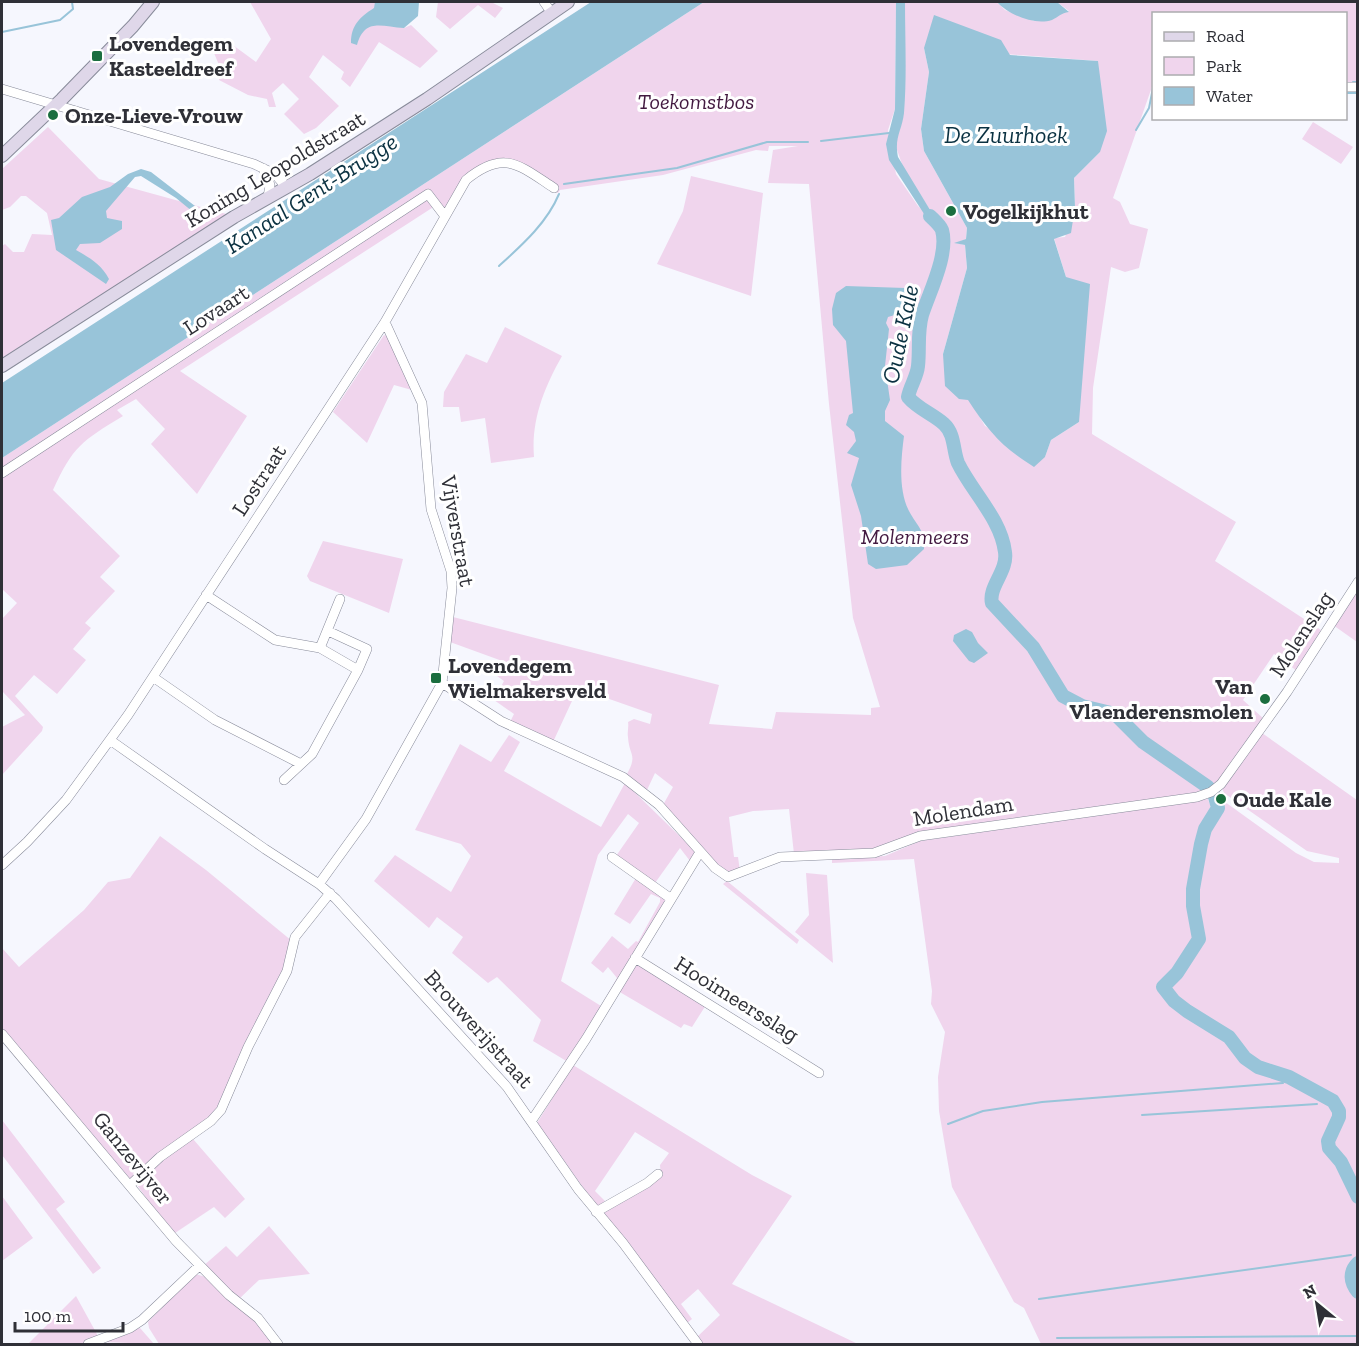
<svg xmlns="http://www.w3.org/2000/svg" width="1359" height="1346" font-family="'Zilla Slab',serif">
<rect width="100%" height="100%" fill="#f6f7fe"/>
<path fill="#f0d5ed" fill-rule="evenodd" d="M250 2H387L404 28 411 25 438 51 420 68 379 42 350 87 341 79 344 72 323 55 309 77 339 106 316 128 304 134 284 114 299 99 283 83 272 93 276 107H269L267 99 248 95 219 80V65L214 53 226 40 256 62 271 39Z
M419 2H491L503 8 495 18 478 5 450 29 436 17 438 2Z
M704 2H896L895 109 888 130 896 174 918 206 941 227 904 170 895 144 904 110 905 2H997L1005 10 1034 21 1069 11 1057 2H1357V85L1346 86V14H1154L1153 84 1113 198 1120 202 1130 224 1148 229 1139 268 1125 272 1111 267 1093 388 1092 434 1236 522 1215 561 1321 630 1297 671 1274 654 1243 700 1264 719 1214 786 1146 740 1126 722 1124 727 1149 751 1193 779 1204 792 924 833 874 851 794 854 789 809 753 811 729 817 734 857H738L740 871 723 873 663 805 673 787 655 773 647 790 627 774C638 754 629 756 628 737 627 732 629 727 628 722L634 719 650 724 652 714 578 688 553 742 510 722 514 714 494 700 504 681 497 676 505 662 450 642 453 617 719 685 709 724 772 729 776 712 871 715V708L880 707 853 618 829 404 809 184 768 183 773 150 798 146H769L768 151 756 150 663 175 560 190 558 193 554 191 557 185 514 161 473 174 444 215 435 206 180 371 247 416 197 494 151 444 165 429 136 399 117 410 123 416C82 441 73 446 53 490L120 556 100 577 115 591 85 623 91 628 73 649 86 660 57 694 34 675 15 696 43 727 42 731 2 775V727L25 715 2 691V619L17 603 2 589V458ZM924 48 1098 61 1100 152 1074 178 1075 207 1065 237 1054 238 1066 277 1079 422 1051 440 1045 457 985 426 943 354 967 268 965 245 956 243 966 239 967 228 924 151 921 129 929 72ZM961 460 1006 541 1007 570 995 601 987 591 1002 568 1000 543 954 463Z
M1313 122 1353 147 1341 164 1302 139Z
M48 127 99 179 230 215 2 361V246L5 244 13 252H24L32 234 52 235 47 213 26 196H21L10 207 2 210V169Z
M691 176 763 193 751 296 657 264 683 211Z
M505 327 562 356C544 388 531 420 534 457L491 463 485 418 461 422 459 407H443L444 392 466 354 487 363Z
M384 335 387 336 412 390 394 385 367 443 333 412Z
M323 541 403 559 389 613 310 581 307 576Z
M1357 587V642L1333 625Z
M1262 733 1357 800V1344H1041L1024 1308 1014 1302 952 1187 939 1111 938 1077 945 1032 931 1004 932 991 914 859 832 863V859L885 856 920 841 1208 799 1212 811 1198 842 1190 888V906L1197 931 1196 937 1193 946 1164 981 1166 985 1191 956 1203 936 1195 905V889L1200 879 1207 831 1219 803 1225 802 1296 853 1314 862 1339 863V858L1307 851 1224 793 1222 788Z
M509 735 520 742 504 771 601 827 625 783 696 852 690 861 680 848 655 883 616 856 639 823 628 814 598 855 561 981 601 1006 617 978 608 967 603 973 591 963 612 936 628 949 636 941 638 942 660 902V898L651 894 630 924 614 914 636 878 666 901 568 1062 533 1041 541 1020 497 977 488 983 452 953 463 937 437 917 429 928 374 881 395 855 451 892 471 856 461 844 415 830 460 744 491 762Z
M160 836 206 870 292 941 288 964 215 1114 131 1180 2 1031V948L19 967 84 910 108 882 130 878Z
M806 873 827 875 833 963 795 932 809 915Z
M727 881 799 940 797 944 723 884Z
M636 965H642L706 1005 692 1027 684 1024 681 1028 618 991Z
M573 1065 752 1175 792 1196 732 1284 858 1344H702L696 1338 720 1315 698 1289 681 1304 692 1319 686 1324 602 1213 661 1177 660 1165 669 1153 635 1132 595 1191 605 1201 597 1207 537 1123Z
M2 1120 65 1202 56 1209 101 1268 93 1274 2 1155Z
M193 1139 245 1199 225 1218 214 1207 172 1235 137 1185 169 1155Z
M2 1196 33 1238 2 1261Z
M269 1226 310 1274 259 1280 238 1300 202 1267 226 1246 237 1257Z
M195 1274 206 1277 255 1320 274 1344H159L149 1328 148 1322Z
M76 1296 98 1336 85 1344H28Z
M140 1328 154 1344 103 1342 136 1329Z"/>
<path fill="#98c4d9" d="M375 2H419L418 16 404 28C382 27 365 17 357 45L351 43C351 25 360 17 374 8Z
M591 2H704L2 458V383Z
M896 2H905C905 38 907 76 904 113 902 131 894 137 898 157L941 228 928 220 889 160 886 144 895 109Z
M997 2H1057L1069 12C1061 13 1058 17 1052 20 1034 26 1008 14 997 2Z
M934 15 1001 40 1010 55 1098 61 1107 131 1100 152 1074 178 1075 207 1071 233 1054 239 1066 277 1090 284 1079 422 1051 440 1045 457 1034 467C1003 448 988 431 968 400L959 399 945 386 943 354 967 268 965 245 954 243 966 239 967 228 924 151 921 129 929 72 924 48Z
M141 169 151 172 204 213 206 218 204 221 176 198 141 176 135 177 106 211 107 218 122 221V229L100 243 80 244 76 250C90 258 101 264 109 279L106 284 56 250 51 220 59 218 82 197 110 187 128 174Z
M846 286 905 288V314L899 326 896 322 898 314 888 317 886 323 889 329 885 366 890 400 885 411V421L904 436C901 459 898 490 909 511 918 528 924 527 924 549L907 565 876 569 868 564 861 516 851 485 859 458 847 453 856 441 854 432 846 425 849 415 853 413 846 341 833 325 832 309 836 293Z
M966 629 972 632 978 643 988 653 974 663 969 661 953 641 954 635Z"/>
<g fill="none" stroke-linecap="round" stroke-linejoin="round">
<path stroke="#98c4d9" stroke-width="2" d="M2 32 60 20 73 9 72 2
M1353 82H1358
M1346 93H1358
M1136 130 1149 108 1154 83
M821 141 889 133
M564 184 677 168 767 142H808
M499 266C522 245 547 223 559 194
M1142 1115 1317 1104
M948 1124 983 1111 1042 1102 1283 1083
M1039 1299 1351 1255
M1057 1338 1358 1336"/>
<path stroke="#98c4d9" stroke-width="14" d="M930 216C934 220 940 225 942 230 949 254 929 293 922 315 917 333 920 349 918 366 917 377 910 386 908 397 918 409 933 414 944 424 955 434 953 451 958 463 972 492 1001 519 1005 552 1008 571 988 587 992 603L1033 647 1063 696 1082 706 1115 714 1143 742 1208 787
M1215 797 1218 808 1205 829 1201 844 1193 889V906L1199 939 1177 973 1163 987 1174 1001 1187 1011 1229 1037 1245 1058 1258 1067 1289 1077 1333 1101 1339 1111V1117L1328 1141 1329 1148 1341 1162 1358 1197
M1358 1263C1349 1272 1350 1282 1358 1292"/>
<g stroke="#888b9a" stroke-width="10">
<path id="street" d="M544 2 551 12
M1346 87H1358
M2 89 254 164 275 174 286 187
M263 168 270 185 268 197
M2 473 428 194 444 215
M206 595 275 640 320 648 358 670 312 754 284 780
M328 631 367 649 358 670
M320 648 340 599
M153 677 215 720 301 764
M442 683 501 721 623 777 659 805 715 868 728 877 780 857 874 853 920 836 1197 797 1211 792 1221 784 1287 692 1358 582
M110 740 265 849 319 884 336 899 507 1087 578 1189 623 1243 698 1344
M612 857 670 898
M2 865 27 842 66 800 128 715 385 322 466 180C504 149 519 165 554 188
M319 884 366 819 442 683 452 588 451 571 431 509 422 403 385 322
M635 958 819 1073
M2 1034 176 1241 229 1295 258 1318 278 1344
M532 1120 586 1039 700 852
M130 1185 160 1157 211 1121 221 1110 248 1047 287 971 295 937 330 893
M596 1212 647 1183 658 1174
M88 1344 130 1328 142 1320 199 1266"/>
</g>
<g stroke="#888b9a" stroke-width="14">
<path id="secondary" d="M2 156 62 99 133 26 153 2
M2 366 234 217 310 174 427 99 568 2"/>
</g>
<use href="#street" stroke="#fff" stroke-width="9"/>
<use href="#secondary" stroke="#dfd7e9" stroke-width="12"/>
</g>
<g fill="#1b6e3f" stroke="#fff" stroke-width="2">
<rect x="91" y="50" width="12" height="12" rx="3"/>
<circle cx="53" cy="115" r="6"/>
<circle cx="951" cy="211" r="6"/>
<rect x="430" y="672" width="12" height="12" rx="3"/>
<circle cx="1265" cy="699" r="6"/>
<circle cx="1221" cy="799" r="6"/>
</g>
<g text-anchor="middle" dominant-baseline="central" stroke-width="6" stroke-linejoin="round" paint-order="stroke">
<g font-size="22" font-weight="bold" fill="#2f3037" stroke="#fff" text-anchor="start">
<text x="109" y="43">Lovendegem<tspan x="109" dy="25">Kasteeldreef</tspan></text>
<text x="65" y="115">Onze-Lieve-Vrouw</text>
<text x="963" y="211">Vogelkijkhut</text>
<text x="448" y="665">Lovendegem<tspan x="448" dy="25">Wielmakersveld</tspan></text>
<text x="1253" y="686" text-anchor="end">Van<tspan x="1253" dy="25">Vlaenderensmolen</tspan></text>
<text x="1233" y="799">Oude Kale</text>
</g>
<g font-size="22" font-style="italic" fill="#421940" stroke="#fff">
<text x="696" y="101">Toekomstbos</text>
<text x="915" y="536">Molenmeers</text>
</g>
<g font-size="22" fill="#2f3037" stroke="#fff">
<text transform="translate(275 169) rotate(-31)">Koning Leopoldstraat</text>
<text transform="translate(216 310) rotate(-33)">Lovaart</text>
<text transform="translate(259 480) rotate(-57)">Lostraat</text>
<text transform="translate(458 531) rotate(80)">Vijverstraat</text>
<text transform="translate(1301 634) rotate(-57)">Molenslag</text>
<text transform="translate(963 811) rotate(-9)">Molendam</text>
<text transform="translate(737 999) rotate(32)">Hooimeersslag</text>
<text transform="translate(479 1029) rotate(48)">Brouwerijstraat</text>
<text transform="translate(133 1158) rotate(51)">Ganzevijver</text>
</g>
<g font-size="24" font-style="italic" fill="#0a3141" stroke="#fff">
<text x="1006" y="134">De Zuurhoek</text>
<text transform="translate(311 193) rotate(-33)">Kanaal Gent-Brugge</text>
<text transform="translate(900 334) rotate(-78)">Oude Kale</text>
</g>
</g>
<rect width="1359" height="1346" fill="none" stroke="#2f3037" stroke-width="6"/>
<rect x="1152" y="12" width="195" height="108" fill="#ffffff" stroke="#acacaf" stroke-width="1.5"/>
<rect x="1164" y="32" width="30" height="9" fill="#dfd7e9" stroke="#acacaf" stroke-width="1.5"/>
<text x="1206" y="42" font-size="18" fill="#2f3037">Road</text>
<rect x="1164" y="57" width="30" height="18" fill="#f0d5ed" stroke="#acacaf" stroke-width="1.5"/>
<text x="1206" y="72" font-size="18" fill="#2f3037">Park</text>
<rect x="1164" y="87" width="30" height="18" fill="#98c4d9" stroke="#acacaf" stroke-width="1.5"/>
<text x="1206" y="102" font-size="18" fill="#2f3037">Water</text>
<g transform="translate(1317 1304) rotate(330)" stroke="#ffffff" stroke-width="4.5" paint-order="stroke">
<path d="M0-4.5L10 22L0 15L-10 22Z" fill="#2f3037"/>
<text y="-9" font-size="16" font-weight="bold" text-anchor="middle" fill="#2f3037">N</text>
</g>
<path d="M15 1322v9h108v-9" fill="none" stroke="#2f3037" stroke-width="3"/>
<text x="24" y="1322" font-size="18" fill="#2f3037" stroke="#ffffff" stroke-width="4.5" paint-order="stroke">100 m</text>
</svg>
